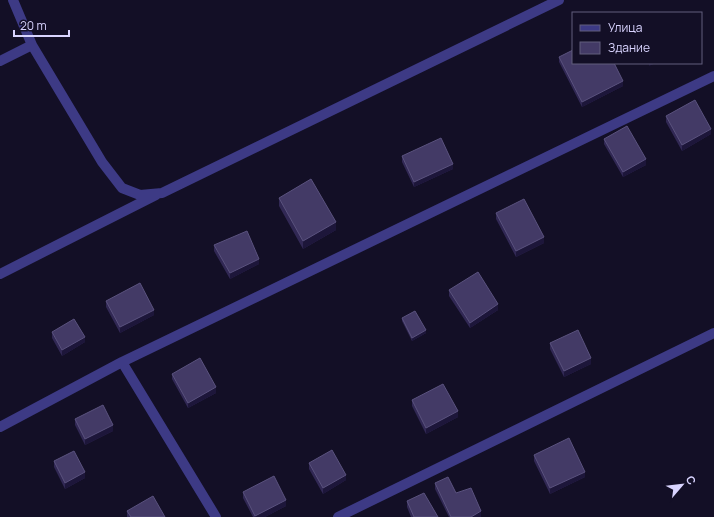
<svg xmlns="http://www.w3.org/2000/svg" width="714" height="517" font-family="Manrope,sans-serif">
<rect width="100%" height="100%" fill="#130f26"/>
<g fill="none" stroke-linecap="round" stroke-linejoin="round">
<path stroke="#3d3a85" stroke-width="10" d="M13 0 32 45
M0 61 32 45 102 162 122 188 140 195 162 193 559 0
M0 274 156 195
M122 362 216 517
M0 427 122 362 714 76
M338 517 714 333"/>
</g>
<path fill="#312854" d="M559 57 623 86 582 107 559 62Z
M666 116 711 134 682 151 666 122Z
M604 139 646 165 623 177 604 144Z
M402 156 453 169 414 187 402 162Z
M279 198 336 230 303 249 279 206Z
M496 213 544 243 516 257 496 219Z
M214 245 259 264 230 279 214 251Z
M449 290 498 310 470 328 449 296Z
M106 301 154 315 120 333 106 307Z
M402 318 426 333 412 341 402 321Z
M52 332 85 342 62 356 52 338Z
M550 343 591 364 564 377 550 349Z
M172 374 216 393 188 408 172 379Z
M412 400 458 417 426 434 412 406Z
M75 419 113 431 85 445 75 425Z
M534 455 585 477 550 494 534 461Z
M54 461 85 478 65 489 54 467Z
M309 463 346 480 323 494 309 469Z
M435 483 456 493 481 516 480 517H449L435 489Z
M243 492 286 506 265 517H253L243 498Z
M407 501 438 517H411L407 507Z
M127 511 165 517H127Z"/>
<path fill="#1d163a" d="M649 63H656L649 66Z
M623 81V86L582 107V102Z
M711 129V134L682 151V145Z
M646 159V165L623 177V172Z
M453 164V169L414 187V182Z
M336 222V230L303 249V241Z
M544 237V243L516 257V251Z
M259 259V264L230 279V273Z
M498 304V310L470 328V323Z
M154 310V315L120 333V327Z
M426 330V333L412 341V338Z
M85 337V342L62 356V350Z
M591 358V364L564 377V371Z
M216 387V393L188 408V403Z
M458 411V417L426 434V428Z
M113 425V431L85 445V439Z
M85 472V478L65 489V483Z
M585 472V477L550 494V488Z
M346 475V480L323 494V488Z
M286 500V506L265 517H255V516Z
M481 511V516L480 517H471Z"/>
<path fill="#433a66" stroke="#5a527e" d="M573 50V63H614L623 81 582 102 559 57Z
M695 100 711 129 682 145 666 116Z
M627 126 646 159 623 172 604 139Z
M441 138 453 164 414 182 402 156Z
M311 179 336 222 303 241 279 198Z
M524 199 544 237 516 251 496 213Z
M247 231 259 259 230 273 214 245Z
M478 272 498 304 470 323 449 290Z
M140 283 154 310 120 327 106 301Z
M415 311 426 330 412 338 402 318Z
M74 319 85 337 62 350 52 332Z
M578 330 591 358 564 371 550 343Z
M200 358 216 387 188 403 172 374Z
M443 384 458 411 426 428 412 400Z
M103 405 113 425 85 439 75 419Z
M569 438 585 472 550 488 534 455Z
M332 450 346 475 323 488 309 463Z
M74 451 85 472 65 483 54 461Z
M274 476 286 500 255 516 243 492Z
M448 477 456 493 471 488 481 511 471 517H451L435 483Z
M424 493 438 517H414L407 501Z
M153 496 165 517H131L127 511Z"/>
<rect x="572" y="12" width="130" height="52" fill="#130f26" stroke="#625e7d"/>
<rect x="580" y="25" width="20" height="6" fill="#3d3a85" stroke="#625e7d"/>
<text x="608" y="32" font-size="12" fill="#d9d4ff">Улица</text>
<rect x="580" y="42" width="20" height="12" fill="#433a66" stroke="#625e7d"/>
<text x="608" y="52" font-size="12" fill="#d9d4ff">Здание</text>
<g transform="translate(682 485) rotate(62)" stroke="#130f26" stroke-width="3" paint-order="stroke">
<path d="M0-3L7 15L0 10L-7 15Z" fill="#d9d4ff"/>
<text y="-6" font-size="11" font-weight="bold" text-anchor="middle" fill="#d9d4ff">С</text>
</g>
<path d="M14 30v6h55v-6" fill="none" stroke="#d9d4ff" stroke-width="2"/>
<text x="20" y="30" font-size="12" fill="#d9d4ff" stroke="#130f26" stroke-width="3" paint-order="stroke">20 m</text>
</svg>
